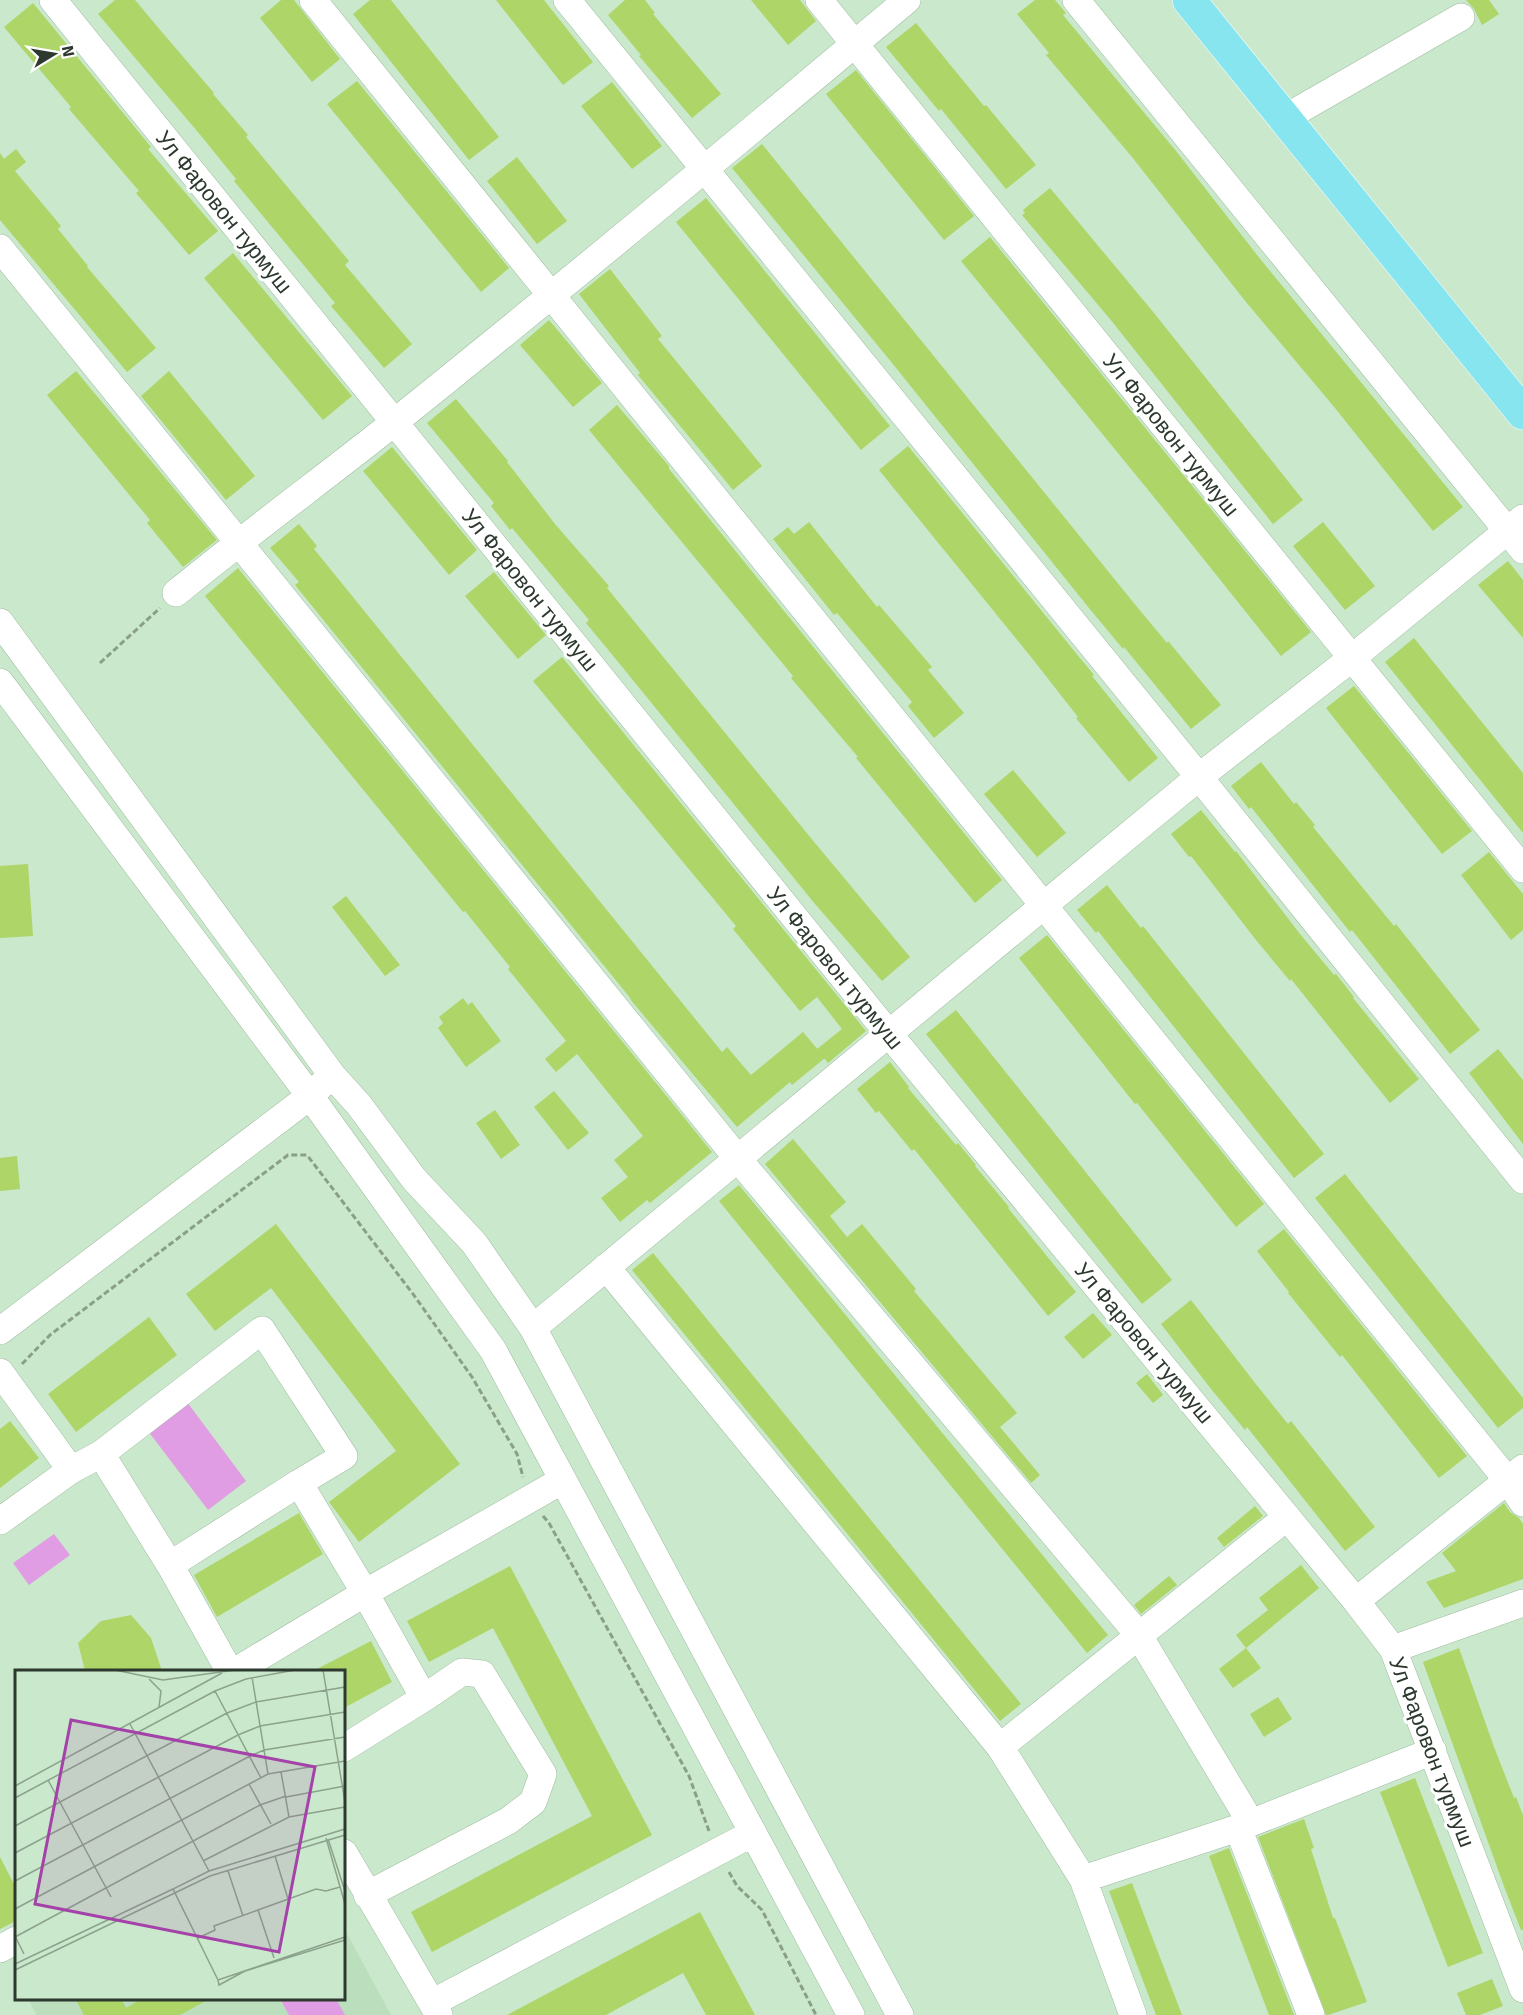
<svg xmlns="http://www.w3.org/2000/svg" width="1523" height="2015" font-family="Signika,sans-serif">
<rect width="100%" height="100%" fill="#cae8cb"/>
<path fill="#bbdfbc" d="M344 1928 391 2015H37L28 1999 344 1998Z"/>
<path fill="#e19de3" d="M187 1402 246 1481 208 1510 148 1431Z
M54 1534 70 1555 29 1585 13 1563Z
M280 1999H336L345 2015H289Z"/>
<path fill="#add568" d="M115 0H135L161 31 214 93 213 94 248 135 246 137 349 261 345 265 412 344 384 368 331 306 335 303 234 181 236 179 202 137 98 14Z
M281 0H294L340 59 312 82 260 18Z
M370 0H391L499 137 469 160 353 14Z
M496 0H544L593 62 563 85Z
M625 0H645L655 13 653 14 721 94 692 118 639 56 641 55 608 15Z
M751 0H800L816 21 788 45Z
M1035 0H1055L1066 13 1063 15 1176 151 1261 260 1463 507 1433 531 1335 408 1246 302 1132 157 1046 55 1049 53 1017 14Z
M1466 0H1489L1499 14 1482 25 1474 9Z
M33 3 151 147 148 149 218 231 189 255 136 193 139 191 69 109 71 107 4 27Z
M916 23 984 106 986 105 1036 165 1006 189 941 109 939 111 886 47Z
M856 70 974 216 944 240 826 94Z
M357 81 509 268 481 292 327 104Z
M612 82 662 146 632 169 581 106Z
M762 144 1133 602 1167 643 1168 641 1221 705 1191 729 1124 647 1123 649 1089 608 888 358 732 168Z
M16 149 26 162 15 171 61 226 58 229 88 266 87 267 156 348 127 372 0 220V153L4 159Z
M517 157 567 221 537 244 487 181Z
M1050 188 1154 313 1303 500 1273 524 1110 319 1022 215 1025 213 1023 210Z
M706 198 890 426 861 450 676 222Z
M990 237 1311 632 1281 656 1162 507 961 261Z
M233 253 352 396 323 420 204 278Z
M610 269 662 336 658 339 762 466 733 490 638 375 640 373 579 294Z
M549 320 602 383 573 407 520 345Z
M76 371 217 540 183 567 147 523 150 520 47 395Z
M169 371 255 476 226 500 141 396Z
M456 399 508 461 507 462 555 524 609 586 607 588 810 837 910 957 882 981 815 904 619 663 586 623 589 620 512 528 510 530 491 506 494 503 427 423Z
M617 405 669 466V469L1002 880 975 903 856 758 858 757 791 678 793 676 589 430Z
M908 446 1075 652 1094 675 1092 676 1158 758 1129 782 1076 718 1078 717 1031 657 879 470Z
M392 447 477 550 449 575 363 471Z
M809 522 877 607 879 605 932 667 928 670 964 713 934 738 908 706 912 702 837 613 834 615 773 539 788 527 794 534Z
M1323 522 1375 586 1345 610 1293 546Z
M299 524 317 546 314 549 722 1052 727 1047 751 1075 803 1032 825 1058 792 1085 790 1082 737 1127 630 999H631L295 585 299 582 270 548Z
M1508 561 1523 580V638L1478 585Z
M238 568 712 1152 650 1203 647 1200 620 1222 601 1198 628 1177 614 1160 643 1136 577 1054 556 1072 545 1059 566 1041 508 969 510 967 465 911 463 912 205 596Z
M494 572 546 635 518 659 465 596Z
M1414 638 1523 773V833L1385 662Z
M562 657 866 1031 828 1063 817 1049 842 1029 817 997 800 1011 733 929 736 926 533 681Z
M1354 686 1472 831 1442 854 1326 708Z
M1261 762 1294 804 1296 802 1315 825 1313 827 1394 926 1396 924 1480 1030 1450 1054 1352 930 1350 932 1251 807 1249 809 1231 786Z
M1013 770 1066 833 1037 857 984 794Z
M1201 810 1235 852 1236 851 1300 934 1334 975 1336 974 1354 997 1353 998 1419 1079 1390 1103 1291 979 1290 981 1256 940 1191 856 1189 857 1171 834Z
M1489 852 1523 894V930L1511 940 1461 875Z
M28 864 33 936 0 938V866Z
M1107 885 1141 928 1143 926 1324 1154 1294 1178 1098 931 1096 933 1077 910Z
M346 896 400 965 385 976 332 907Z
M1047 935 1264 1204 1236 1227 1137 1103 1135 1104 1019 958Z
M463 998 468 1005 472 1002 501 1041 466 1067 438 1028 443 1023 439 1017Z
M956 1010 1172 1280 1142 1304 926 1034Z
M1498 1049 1523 1080V1144L1469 1073Z
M890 1062 909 1087 908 1088 956 1145 958 1143 976 1165 975 1166 1009 1207 1008 1208 1076 1292 1048 1316 914 1149 912 1151 879 1111 876 1113 857 1089Z
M554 1091 589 1133 568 1150 534 1107Z
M495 1110 520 1145 501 1159 476 1123Z
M793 1139 846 1202 830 1216 847 1237 862 1224 916 1289 914 1291 1017 1413 1000 1427 1040 1475 1031 1483 765 1164Z
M17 1156 20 1189 0 1191V1158Z
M1345 1174 1523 1398V1408L1498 1428 1315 1198Z
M739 1185 1108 1635 1087 1653 719 1201Z
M276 1224 460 1464 359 1542 329 1502 396 1451 271 1288 215 1331 186 1294Z
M1284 1229 1467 1456 1439 1478 1342 1355 1340 1357 1288 1293 1289 1292 1257 1251Z
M653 1253 1021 1704 1000 1721 632 1270Z
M1191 1300 1255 1383 1288 1424 1291 1421 1375 1527 1345 1551 1247 1427 1245 1430 1211 1389 1161 1324Z
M1093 1313 1112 1335 1083 1359 1064 1337Z
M149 1317 177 1355 76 1432 48 1394Z
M1147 1374 1163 1395 1153 1403 1136 1383Z
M10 1421 39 1458 0 1488V1429Z
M1504 1503 1510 1512 1519 1518 1523 1524V1579L1444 1608 1426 1582 1456 1571 1442 1553Z
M1255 1506 1263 1516 1224 1547 1217 1538Z
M299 1513 323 1554 217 1617 194 1575Z
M1301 1565 1319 1588 1246 1648 1236 1635 1268 1610 1259 1598Z
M510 1566 652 1835 432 1952 411 1912 592 1816 493 1628 429 1662 407 1621Z
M1169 1576 1177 1585 1141 1614 1134 1605Z
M131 1615 151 1638 162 1671H85L78 1643 101 1621Z
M371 1641 392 1682 344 1708V1671H313Z
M1246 1648 1261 1668 1233 1688 1219 1669Z
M1459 1648 1494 1747 1514 1798 1516 1797 1523 1815V1930H1521L1505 1889 1423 1662Z
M1278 1697 1292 1719 1264 1737 1250 1714Z
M1415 1778 1483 1953 1448 1967 1380 1792Z
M1304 1819 1314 1848 1311 1849 1333 1918H1335L1367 2002 1328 2015H1326L1258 1837Z
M1229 1848 1294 2015H1269L1209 1856Z
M0 1857 16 1888V1921L0 1929Z
M1132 1883 1148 1926 1182 2015H1156L1134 1957 1109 1891Z
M700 1912 755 2015H706L683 1973 606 2015H507Z
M1492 1979 1503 2006 1480 2015H1466L1457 1993Z
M75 1998H121L126 2008 143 1998H211L180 2015H84Z"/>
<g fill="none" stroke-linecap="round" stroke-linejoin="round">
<g stroke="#9fbca0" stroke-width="28">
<path id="minor" d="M53 0 889 1034 1356 1601 1393 1649 1523 1989
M313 0 1508 1481 1523 1503
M567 0 1199 777 1523 1180
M819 0 1523 869
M1076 0 1523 550
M1285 118 1461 17
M0 248 738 1159 1138 1634 1251 1823
M176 593C248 534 323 479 396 421 568 283 738 142 907 0
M0 622 332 1075
M0 682 310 1096 493 1350 851 2015
M606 1267 1000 1747 1083 1879 1133 2015
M533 1328 1199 777 1352 658 1523 518
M0 1331 310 1096 332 1075 359 1105 414 1179 474 1243 533 1328 900 2015
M0 1372 71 1470 101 1454 170 1565 230 1672
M101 1454 262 1330 344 1456 299 1483
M0 1521 71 1470
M170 1565 299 1483 365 1593 424 1698 462 1672 482 1674 543 1774 533 1802 508 1821 367 1895
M1356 1601 1523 1468
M1393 1649 1523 1603
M234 1672 365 1593 563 1480
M1000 1747 1287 1517
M344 1748 424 1698
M1238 1828 1311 2015
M344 1853 439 2015
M1083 1879 1238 1828 1433 1751
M0 1949 16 1940
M432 2003 753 1833"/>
</g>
<g stroke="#fff" stroke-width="34">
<path id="major" d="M1189 0 1523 413"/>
</g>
<path stroke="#899f8a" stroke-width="3" stroke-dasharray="6 3" stroke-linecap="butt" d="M100 663 160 608
M22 1364 50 1335 288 1155H307L413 1294 472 1377 517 1454 523 1477
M543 1516 549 1523 689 1776 709 1831
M729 1872 737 1886 762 1910 816 2015"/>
<use href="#minor" stroke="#fff" stroke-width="27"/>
<use href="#major" stroke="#86e5ef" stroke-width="33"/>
</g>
<g text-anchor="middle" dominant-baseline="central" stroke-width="6" stroke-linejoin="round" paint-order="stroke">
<g font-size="22" fill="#2d392e" stroke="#fff">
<text transform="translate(224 212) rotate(51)">Ул Фаровон турмуш</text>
<text transform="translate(1171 435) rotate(51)">Ул Фаровон турмуш</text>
<text transform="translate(530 590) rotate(51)">Ул Фаровон турмуш</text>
<text transform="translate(835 968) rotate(51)">Ул Фаровон турмуш</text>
<text transform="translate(1144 1343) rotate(50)">Ул Фаровон турмуш</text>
<text transform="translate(1432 1752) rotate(69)">Ул Фаровон турмуш</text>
</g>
</g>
<g transform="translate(15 1670)">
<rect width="330" height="330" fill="#cae8cb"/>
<path fill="none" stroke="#8ba28c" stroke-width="1.5" d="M100 0 148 10 220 0M308 0 330 132M237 7 253 104M134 9 146 21 144 37M200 21 246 108M115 54 194 201M266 102 274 147M33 110 96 227M234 114 256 154M0 116 207 3M271 127 330 116M0 128 200 21 231 9 280 0M0 156 212 43 241 32 330 17M311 168 330 234M313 169 330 221M0 183 223 65 245 56 330 42M260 186 273 229M188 191 274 147 330 137M213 201 228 246M0 211 235 86 249 80 330 67M0 239 253 104 330 91M0 266 9 284M0 267 245 135 271 126M183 268 200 260 199 256 243 240M259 288 243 240 301 219 311 221 325 217M0 294 158 219M0 300 195 206 330 165M203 310 158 219 194 201 330 159M203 310 204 315 230 301 330 270M203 310 330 267"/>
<path fill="#a442a9" fill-opacity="0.15" stroke="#a442a9" stroke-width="3" d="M56 50 300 97 264 282 20 234Z"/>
<rect width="330" height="330" fill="none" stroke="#2d392e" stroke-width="3"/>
</g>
<g transform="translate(54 54) rotate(79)" stroke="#ffffff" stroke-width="4.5" paint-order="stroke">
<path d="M0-4.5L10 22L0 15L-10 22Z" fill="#2d392e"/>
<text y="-9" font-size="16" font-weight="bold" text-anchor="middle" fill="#2d392e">N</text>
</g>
</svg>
